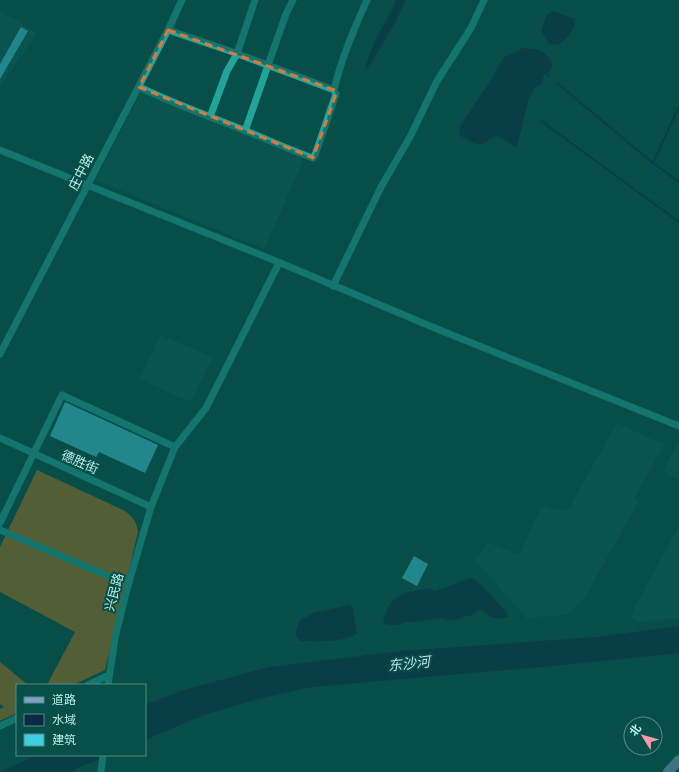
<svg xmlns="http://www.w3.org/2000/svg" width="679" height="772" font-family="Karla,'Noto Sans SC',sans-serif">
<rect width="100%" height="100%" fill="#084e49"/>
<path fill="#0c5b56" d="M0 11 37 33 0 87Z
M141 91 165 102 304 159 264 249 96 180Z
M160 335 213 357 190 402 140 379Z
M617 423 664 445 634 499 638 502 584 599 567 615 526 618 475 560 489 543 519 555 542 506 565 511 572 503Z
M679 441V480L663 471Z
M679 526V618L639 622 630 616Z"/>
<path fill="#ae7121" d="M37 470 123 510C133 516 137 522 138 532L105 670 73 685H47L75 632 0 592V547Z
M0 662 28 685H17V713L0 721V709L4 707 0 704Z"/>
<path fill="#0d2a44" d="M396 0H406L394 25 370 65 365 70C370 45 386 23 396 0Z
M553 11 575 19C575 31 567 38 558 45L549 44 541 31 546 16Z
M523 48C539 49 545 49 553 65L550 71 543 76V83L535 88 529 98 517 146 514 147C510 144 503 138 498 137 493 136 490 139 487 142 478 148 467 140 460 135L459 128 492 78 503 58Z
M471 578 476 580 506 611 508 617C498 620 489 619 482 610L477 611 472 615 450 621 441 618 416 622H405C400 626 393 625 387 625L383 621C391 592 404 593 430 588L434 591Z
M349 605 353 608 357 633C345 643 316 641 301 641L295 635 299 621 313 613Z
M679 626V653L564 665 312 687 262 698 204 715 145 740V705L183 690 269 667 401 651 597 637Z
M36 755H110L77 768 72 772H1Z"/>
<g fill="none" stroke-linecap="round" stroke-linejoin="round">
<path stroke="#0d2a44" stroke-width="2" d="M547 74 549 76
M557 83 653 163 679 182
M541 121 679 222
M653 163 679 106"/>
</g>
<path fill="#40cde0" d="M21 27 28 31 0 79V64Z
M65 402 158 445 145 473 99 452 96 457 50 436Z
M414 556 428 564 417 586 402 578Z"/>
<g fill="none" stroke-linecap="round" stroke-linejoin="round">
<path stroke="#22a49b" stroke-width="7" d="M139 87C170 102 203 114 236 127 262 137 287 149 313 158L315 155 336 94 334 90 227 50 168 30
M334 90C341 59 354 29 367 0
M210 117 227 71 237 54 255 0
M245 131 286 14 293 0
M0 150 271 259 442 331 679 426
M333 286 381 187 410 137 437 81 471 28 484 0
M0 354 168 30 182 0
M0 438 151 507
M0 523 62 395 175 447
M0 530 113 578 130 580
M88 685 109 675
M108 685 115 638 127 589 151 507 175 447 206 408 279 263
M0 726 17 718
M101 772 103 755"/>
<path stroke="#82a0c7" stroke-width="10" d="M668 772 679 760"/>
</g>
<path d="M0 0H679V772H0ZM168 30 334 90 336 94 313 158 139 87Z" fill="#084e49" fill-opacity=".55" fill-rule="evenodd"/>
<path fill="none" stroke="#df7738" stroke-width="3" stroke-dasharray="8 5" stroke-linejoin="round" d="M168 30 334 90 336 94 313 158 139 87Z"/>
<g text-anchor="middle" dominant-baseline="central" stroke-width="4" stroke-linejoin="round" paint-order="stroke">
<g font-size="13" fill="#b9ede7" stroke="#084e49">
<text transform="translate(81 172) rotate(-63)">庄中路</text>
<text transform="translate(80 462) rotate(24)">德胜街</text>
<text transform="translate(114 592) rotate(-75)">兴民路</text>
</g>
<g font-size="14" font-style="italic" fill="#c9def2" stroke="#084e49">
<text transform="translate(409 664) rotate(-6)">东沙河</text>
</g>
</g>
<rect x="16" y="684" width="130" height="72" fill="#084e49" stroke="#4f8e88"/>
<rect x="24" y="697" width="20" height="6" fill="#82a0c7" stroke="#4f8e88"/>
<text x="52" y="704" font-size="12" fill="#b9ede7">道路</text>
<rect x="24" y="714" width="20" height="12" fill="#0d2a44" stroke="#4f8e88"/>
<text x="52" y="724" font-size="12" fill="#b9ede7">水域</text>
<rect x="24" y="734" width="20" height="12" fill="#40cde0" stroke="#4f8e88"/>
<text x="52" y="744" font-size="12" fill="#b9ede7">建筑</text>
<g transform="translate(643 736) rotate(307)"><circle r="19" fill="#084e49" stroke="#4f8e88"/>
<path d="M0-3L7 15L0 10L-7 15Z" fill="#f39aaa"/>
<text y="-6" font-size="11" font-weight="bold" text-anchor="middle" fill="#b9ede7">北</text>
</g>
</svg>
